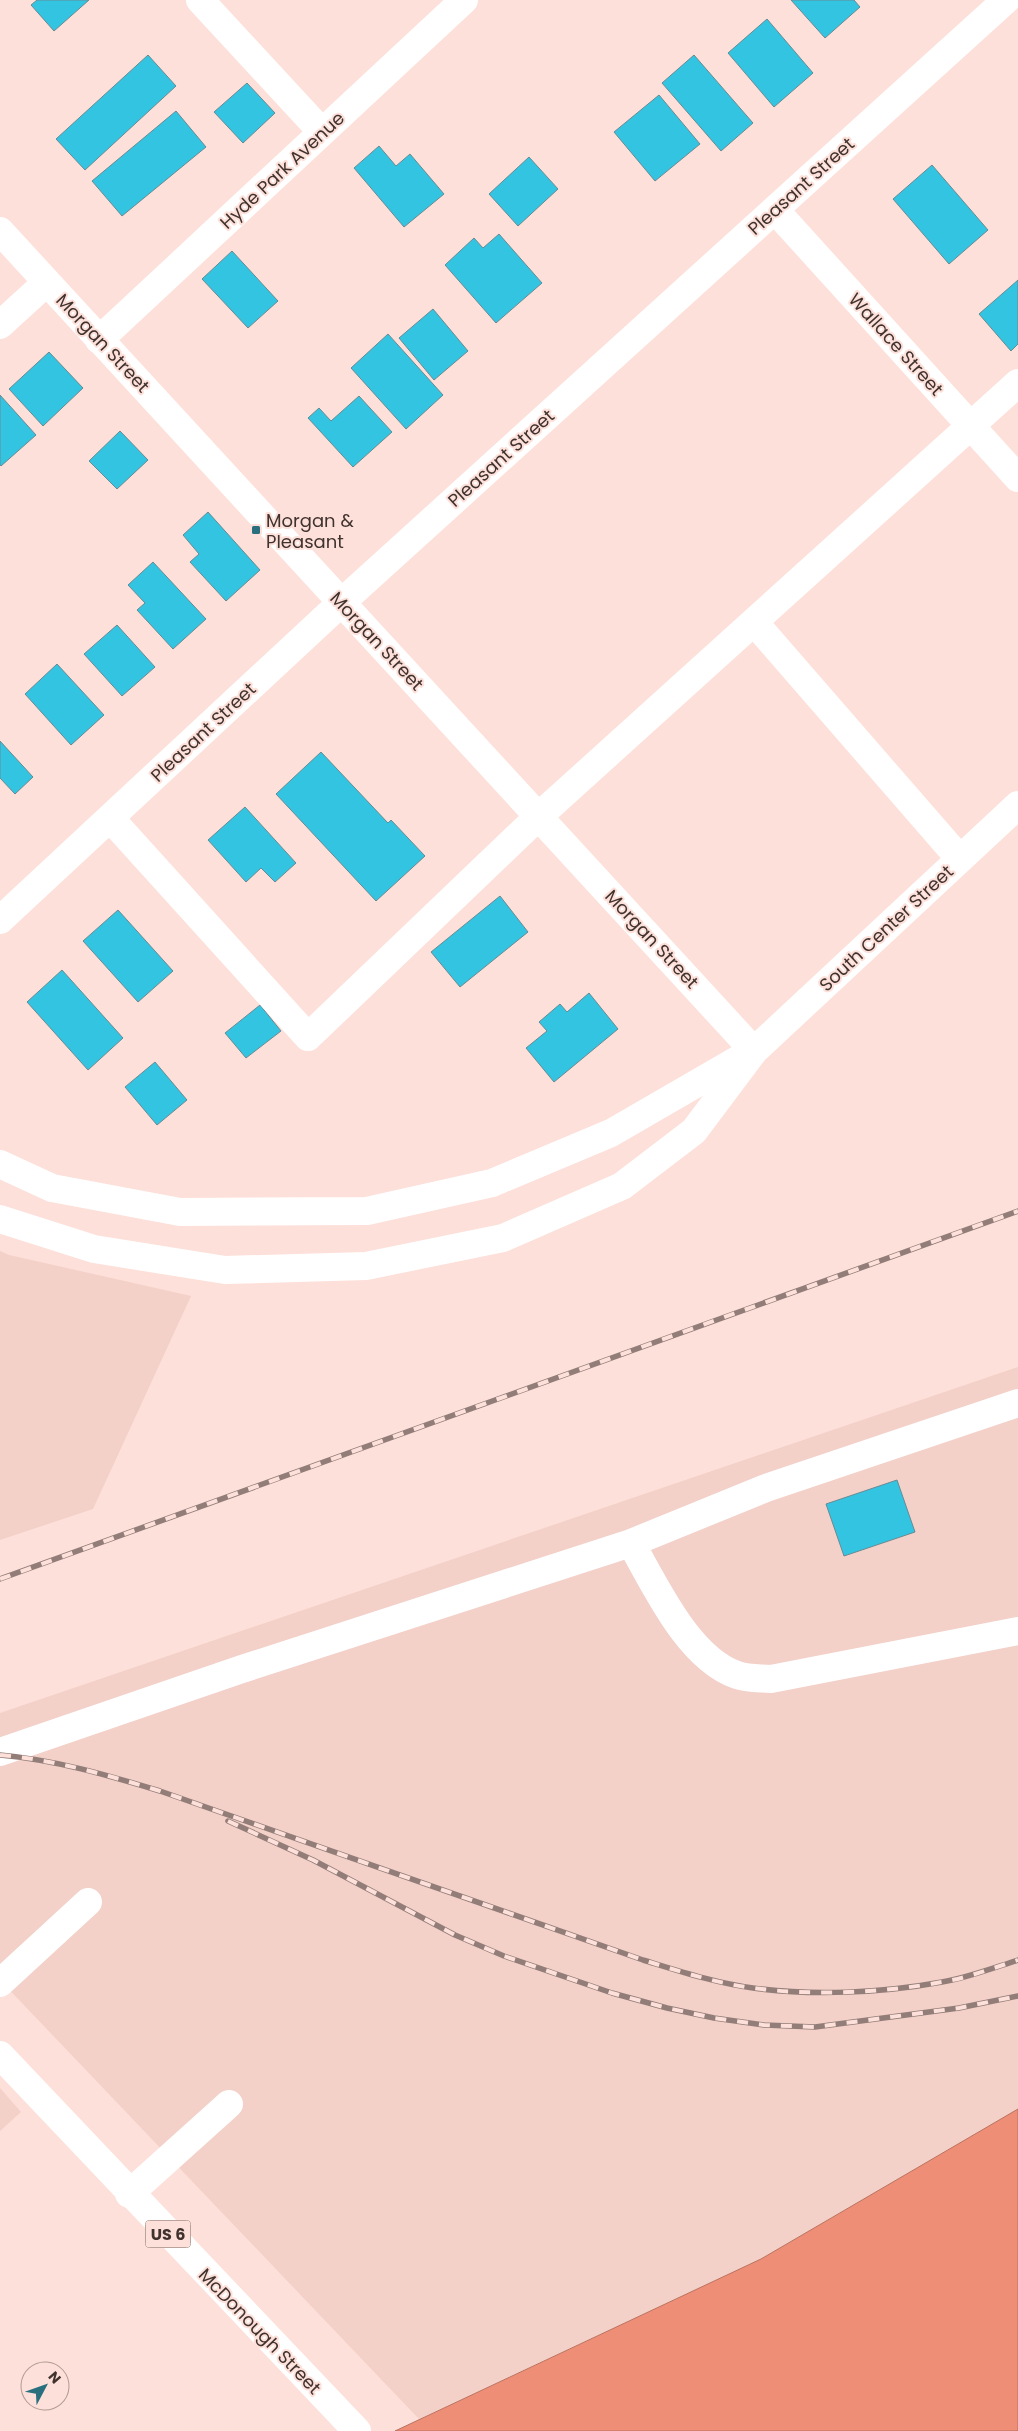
<svg xmlns="http://www.w3.org/2000/svg" width="1018" height="2431" font-family="Poppins,sans-serif">
<rect width="100%" height="100%" fill="#fde0d9"/>
<path fill="#f3d0c8" d="M0 1251 9 1255 191 1296 93 1509 0 1540Z
M1018 1367V2109L761 2259 419 2419 0 1980V1713Z
M0 2088 21 2112 0 2131Z"/>
<path fill="#ee8e76" stroke="#ba7260" d="M1018 2109V2431H395L761 2259Z"/>
<path fill="#33c4e1" stroke="#678b94" d="M37 0H89L54 31 31 5Z
M791 0H854L860 7 825 38Z
M767 19 813 73 774 107 728 53Z
M148 55 176 86 85 170 56 139Z
M694 55 753 123 721 151 662 83Z
M247 83 275 113 243 143 214 112Z
M659 95 700 144 655 181 614 132Z
M176 111 206 147 122 216 92 181Z
M379 146 396 166 410 154 444 194 404 227 354 168Z
M529 157 558 189 518 226 489 194Z
M932 165 988 230 949 264 893 199Z
M499 234 542 283 496 323 445 265 474 238 483 248Z
M232 251 278 301 248 328 202 279Z
M1018 280V344L1011 351 979 314Z
M433 309 468 351 434 380 399 338Z
M388 334 443 395 406 429 351 368Z
M49 352 83 388 43 426 9 389Z
M0 395 36 435 1 466 0 465Z
M359 396 392 432 353 467 308 418 319 408 331 421Z
M120 431 148 460 117 489 89 461Z
M208 512 260 570 226 601 190 562 199 554 183 535Z
M153 562 206 619 173 649 137 610 145 603 128 585Z
M117 625 155 667 122 696 84 654Z
M57 664 104 715 71 745 25 694Z
M0 741 33 777 15 794 0 778Z
M321 752 388 823 391 820 425 856 376 901 276 794Z
M245 807 296 863 275 882 261 868 246 882 208 840Z
M500 896 528 932 460 987 431 952Z
M118 910 173 971 138 1002 83 941Z
M62 970 123 1038 88 1070 27 1002Z
M589 993 618 1029 554 1082 526 1048 547 1031 539 1022 560 1004 567 1012Z
M260 1005 281 1031 246 1058 225 1033Z
M155 1062 187 1100 157 1125 125 1087Z
M897 1480 915 1532 844 1556 826 1504Z"/>
<g fill="none" stroke-linecap="round" stroke-linejoin="round">
<path stroke="#fff" stroke-width="28" d="M200 0 322 132
M775 210 1018 478
M0 231 754 1051
M0 325 47 282
M99 340 464 0
M754 622 960 859
M110 818 308 1037 539 816 1018 383
M0 920 342 602 1006 0
M0 1164 52 1188 180 1212 367 1211 492 1183 611 1133 744 1056
M0 1219 94 1249 225 1270 366 1266 503 1238 622 1186 694 1131 754 1051 1018 805
M631 1543C655 1585 688 1658 737 1675 748 1679 760 1678 771 1679L1018 1631
M0 1752 242 1669 631 1543 766 1488 1018 1403
M0 1983 88 1902
M129 2194 229 2104"/>
<path stroke="#fff" stroke-width="28" d="M0 2055 357 2431"/>
<g stroke="#927d78" stroke-width="5.5">
<path id="rail" d="M0 1579 1018 1211
M0 1755C56 1760 107 1775 160 1791L643 1960C679 1971 715 1983 753 1988 812 1996 882 1993 942 1982 967 1978 993 1968 1018 1960
M228 1821 313 1860 455 1935 504 1956 612 1993 667 2008 714 2018 764 2025 815 2027 959 2008 1018 1996"/>
</g>
<use href="#rail" stroke="#fde0d9" stroke-width="4" stroke-dasharray="11" stroke-linecap="butt"/>
</g>
<rect fill="#2a6f7e" stroke="#fde0d9" stroke-width="2" x="251" y="525" width="10" height="10" rx="2.5"/>
<g text-anchor="middle" dominant-baseline="central" stroke-width="4" stroke-linejoin="round" paint-order="stroke">
<rect fill="#fde0d9" stroke="#796661" stroke-width="1" x="145.5" y="2220.5" width="45" height="27" rx="4"/>
<g font-size="16" font-weight="bold" fill="#40322e">
<text x="168" y="2234">US 6</text>
</g>
<g font-size="18" fill="#40322e" stroke="#fde0d9">
<text transform="translate(282 170) rotate(-43)">Hyde Park Avenue</text>
<text transform="translate(801 186) rotate(-42)">Pleasant Street</text>
<text transform="translate(103 343) rotate(47)">Morgan Street</text>
<text transform="translate(896 344) rotate(48)">Wallace Street</text>
<text transform="translate(501 458) rotate(-42)">Pleasant Street</text>
<text transform="translate(377 641) rotate(47)">Morgan Street</text>
<text transform="translate(203 732) rotate(-43)">Pleasant Street</text>
<text transform="translate(886 928) rotate(-43)">South Center Street</text>
<text transform="translate(652 939) rotate(47)">Morgan Street</text>
<text transform="translate(260 2331) rotate(46)">McDonough Street</text>
</g>
<g font-size="18" fill="#40322e" stroke="#fde0d9" text-anchor="start">
<text x="266" y="520">Morgan &amp;<tspan x="266" dy="21">Pleasant</tspan></text>
</g>
</g>
<g transform="translate(45 2386) rotate(49)"><circle r="24" fill="#fde0d9" stroke="#b19a95"/>
<path d="M0-4L9 19L0 12L-9 19Z" fill="#2a6f7e"/>
<text y="-8" font-size="14" font-weight="bold" text-anchor="middle" fill="#40322e">N</text>
</g>
</svg>
